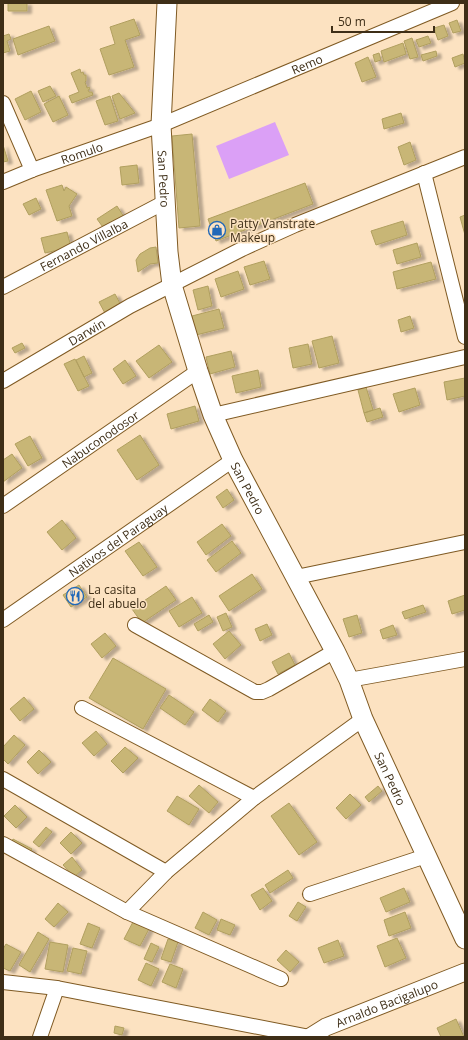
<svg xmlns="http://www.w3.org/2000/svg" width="468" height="1040" font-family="'Open Sans',sans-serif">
<defs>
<filter id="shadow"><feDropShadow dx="4.5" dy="2.5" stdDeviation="1" flood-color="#0004"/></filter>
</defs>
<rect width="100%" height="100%" fill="#fce2c1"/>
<path fill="#dba0f6" d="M275 122 289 155 229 179 216 146Z"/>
<path fill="#c8b676" stroke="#b09f5f" filter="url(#shadow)" d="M8 3H27V11H8Z
M134 19 140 35 125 40 134 67 109 75 100 49 115 44 110 27Z
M457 20 461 31 453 33 449 23Z
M444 25 448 36 438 40 434 28Z
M49 26 55 41 18 55 13 39Z
M9 34 11 39 7 41 10 51 3 53V36Z
M428 36 431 43 419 47 416 40Z
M412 38 418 57 410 59 404 41Z
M403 43 406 54 384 62 381 51Z
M436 51 437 56 423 61 421 55Z
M379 53 381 60 375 62 373 55Z
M463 54 465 63 455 67 452 58Z
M368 57 376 77 362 82 355 63Z
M80 69 81 73 83 72 84 75H86V81L85 82 87 88 89 87 90 89 88 90 89 92H92L93 95 72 103 69 96 79 92 71 73Z
M50 86 56 96 43 102 38 91Z
M31 91 41 112 25 120 15 99Z
M119 93 135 113 120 119 112 96Z
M59 96 68 115 53 122 44 104Z
M110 96 118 121 105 125 96 101Z
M401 113 404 123 384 129 382 119Z
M192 134 200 226 179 228 172 136Z
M410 142 416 160 404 165 398 147Z
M3 145 8 161 3 162Z
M137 165 139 183 122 185 120 167Z
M305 183 313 204 216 241 208 219Z
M62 185 64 191 66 187 77 194 69 206 72 216 57 221 46 190Z
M36 198 41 209 29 215 23 204Z
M117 206 124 217 105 230 97 219Z
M465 215V235L460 217Z
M403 221 407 235 376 245 371 231Z
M67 232 71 247 45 253 41 238Z
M417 243 421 257 397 264 393 250Z
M156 247 158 263 150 264 138 272 136 260 140 254 150 248Z
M264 261 270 279 250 285 244 267Z
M431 262 436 279 397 289 393 272Z
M238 271 244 289 221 297 215 279Z
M208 286 212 306 198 310 193 290Z
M115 294 122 307 106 315 99 302Z
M219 309 224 328 196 335 192 316Z
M410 316 414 328 401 332 398 320Z
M332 336 339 363 319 368 312 341Z
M22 343 25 348 15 353 12 348Z
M308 344 312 364 293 368 289 348Z
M159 345 172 362 149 378 136 361Z
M231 351 235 367 210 374 206 357Z
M84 356 92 373 84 377 76 360Z
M75 359 89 386 78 391 64 364Z
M125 360 136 376 123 384 113 369Z
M258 370 261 387 236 393 232 376Z
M465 378V396L447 400 444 382Z
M366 387 373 410 364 413 358 390Z
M415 388 420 405 399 412 393 394Z
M195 406 199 421 171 429 167 414Z
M380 408 383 417 367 422 364 413Z
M140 435 159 465 137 480 117 450Z
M30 436 42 458 28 466 15 444Z
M12 454 22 468 3 482V460Z
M227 489 234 500 223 508 216 497Z
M62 520 76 538 62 550 47 532Z
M222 524 231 536 206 555 197 542Z
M232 541 241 553 216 572 207 560Z
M139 542 157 567 143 576 125 551Z
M252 574 262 589 229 611 219 596Z
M79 585 87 597 71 607 63 595Z
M166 586 176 600 142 623 132 609Z
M465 595V610L452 614 448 601Z
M192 597 202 613 179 627 169 611Z
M423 605 426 612 405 619 402 612Z
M226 613 232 627 223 631 217 617Z
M209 615 213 622 198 631 194 624Z
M357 615 362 633 349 637 343 619Z
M267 624 272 635 260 641 255 629Z
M393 625 397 635 383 639 380 630Z
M229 631 241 645 225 659 213 644Z
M105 633 116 646 102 658 91 644Z
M289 653 295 665 278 674 272 662Z
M113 658 166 689 143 729 89 698Z
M169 695 194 712 185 725 160 708Z
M24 697 34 709 20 721 10 709Z
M210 699 226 711 218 722 202 710Z
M96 731 107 744 94 756 82 743Z
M14 735 25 745 8 764 3 759V747Z
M125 747 138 758 123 773 111 761Z
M39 750 51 762 38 774 27 762Z
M199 785 218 802 209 813 189 796Z
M378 786 382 791 369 802 365 797Z
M350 794 361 805 346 819 336 808Z
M177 796 199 809 189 825 167 811Z
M289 803 317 842 299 855 271 816Z
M15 805 27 817 16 828 4 816Z
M46 827 52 832 39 847 33 842Z
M71 832 82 843 71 854 60 843Z
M13 839 32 849 29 855 10 845Z
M72 857 82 870 74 877 63 865Z
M288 870 293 878 270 893 265 885Z
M263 888 272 901 260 910 251 895Z
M404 888 410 902 386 912 380 898Z
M298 902 306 907 297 921 289 916Z
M58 903 68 912 54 927 45 919Z
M203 912 217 920 209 935 195 928Z
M405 912 411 928 389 936 384 920Z
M221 919 235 925 230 935 217 930Z
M134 920 150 927 140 946 124 939Z
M88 923 100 928 92 948 80 944Z
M38 932 49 939 30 972 19 965Z
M397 938 406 958 385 967 377 946Z
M168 939 178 942 171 962 161 959Z
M338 940 344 956 324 963 318 948Z
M50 942 68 945 63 972 45 969Z
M151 943 159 947 152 962 144 959Z
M6 944 21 952 10 971 3 968V949Z
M73 948 87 951 81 974 67 971Z
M286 950 299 962 290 972 277 960Z
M146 963 159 969 151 986 138 980Z
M170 964 183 969 176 988 162 982Z
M456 1019 464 1037H441L437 1028Z
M115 1026 124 1028 122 1035 114 1033Z"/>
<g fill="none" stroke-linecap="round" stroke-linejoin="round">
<g stroke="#7f5a23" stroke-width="16">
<g id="minor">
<path d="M3 103 32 170"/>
<path d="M424 173 465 337"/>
<path id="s1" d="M3 182 32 170 161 125 452 3"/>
<path id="s2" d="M3 287 165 202"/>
<path id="s3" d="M3 381 130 306 242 249 295 225 465 157"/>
<path d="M213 415 465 357"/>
<path id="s4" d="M3 506 198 371"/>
<path d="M296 577 465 542"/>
<path id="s5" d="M3 620 233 460"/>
<path d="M135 625 255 692H262L269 689 335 651"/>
<path d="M349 680 465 659"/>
<path d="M82 708 254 798"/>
<path d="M3 779 166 872"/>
<path d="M3 844 127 912 281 979"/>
<path d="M310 894 426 856"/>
<path d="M127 912 166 872 254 798 363 719"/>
<path d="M3 982 57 988 310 1037"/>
<path d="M40 1037 57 988"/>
</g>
</g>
<g stroke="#7f5a23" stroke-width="19">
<g id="tertiary">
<path id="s6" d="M310 1037 326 1027 465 972"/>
</g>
</g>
<g stroke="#7f5a23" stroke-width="21">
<g id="secondary">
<path id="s7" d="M167 3 161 125 168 252 172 285 198 371 213 415 233 460 335 651 349 680 363 719 465 939"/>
</g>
</g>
<use href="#minor" stroke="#fff" stroke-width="14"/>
<use href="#tertiary" stroke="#fff" stroke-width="17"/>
<use href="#secondary" stroke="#fff" stroke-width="19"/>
</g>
<defs>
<g id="shop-ring" transform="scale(0.9)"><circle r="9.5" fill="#fce2c1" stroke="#2168b8" stroke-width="1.5"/><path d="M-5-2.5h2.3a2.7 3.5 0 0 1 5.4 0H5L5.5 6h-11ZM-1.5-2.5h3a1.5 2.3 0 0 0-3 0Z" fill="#2168b8"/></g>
<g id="restaurant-ring" transform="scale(0.9)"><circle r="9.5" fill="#fce2c1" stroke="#2168b8" stroke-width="1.5"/><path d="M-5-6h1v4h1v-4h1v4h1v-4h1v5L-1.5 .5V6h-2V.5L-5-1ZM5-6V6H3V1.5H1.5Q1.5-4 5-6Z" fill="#2168b8"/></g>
</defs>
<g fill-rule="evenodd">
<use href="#shop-ring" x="217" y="230"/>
<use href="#restaurant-ring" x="75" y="596"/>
</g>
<g text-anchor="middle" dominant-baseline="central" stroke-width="3" stroke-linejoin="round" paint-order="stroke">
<g font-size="12" fill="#3e2e17" stroke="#fce2c1">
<text stroke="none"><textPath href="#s1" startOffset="326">Remo</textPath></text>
<text stroke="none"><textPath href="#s1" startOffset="84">Romulo</textPath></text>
<text stroke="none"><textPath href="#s7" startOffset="176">San Pedro</textPath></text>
<text stroke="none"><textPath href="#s2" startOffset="91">Fernando Villalba</textPath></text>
<text stroke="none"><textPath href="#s3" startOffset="97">Darwin</textPath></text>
<text stroke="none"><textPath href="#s4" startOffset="118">Nabuconodosor</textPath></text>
<text stroke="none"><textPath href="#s7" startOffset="500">San Pedro</textPath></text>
<text stroke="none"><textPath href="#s5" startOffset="140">Nativos del Paraguay</textPath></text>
<text stroke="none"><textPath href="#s7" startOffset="824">San Pedro</textPath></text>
<text stroke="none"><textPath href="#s6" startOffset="84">Arnaldo Bacigalupo</textPath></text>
</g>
<g font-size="12" fill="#3e2e17" stroke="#fce2c1" text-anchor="start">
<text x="230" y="223">Patty Vanstrate<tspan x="230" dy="14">Makeup</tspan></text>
<text x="88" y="589">La casita<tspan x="88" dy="14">del abuelo</tspan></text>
</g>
</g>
<rect width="468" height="1040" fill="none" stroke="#3e2e17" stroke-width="8"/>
<path d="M332 26v6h102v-6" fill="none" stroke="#3e2e17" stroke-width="2"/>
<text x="338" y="26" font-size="12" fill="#3e2e17" stroke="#fce2c1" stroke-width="3" paint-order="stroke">50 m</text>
</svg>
